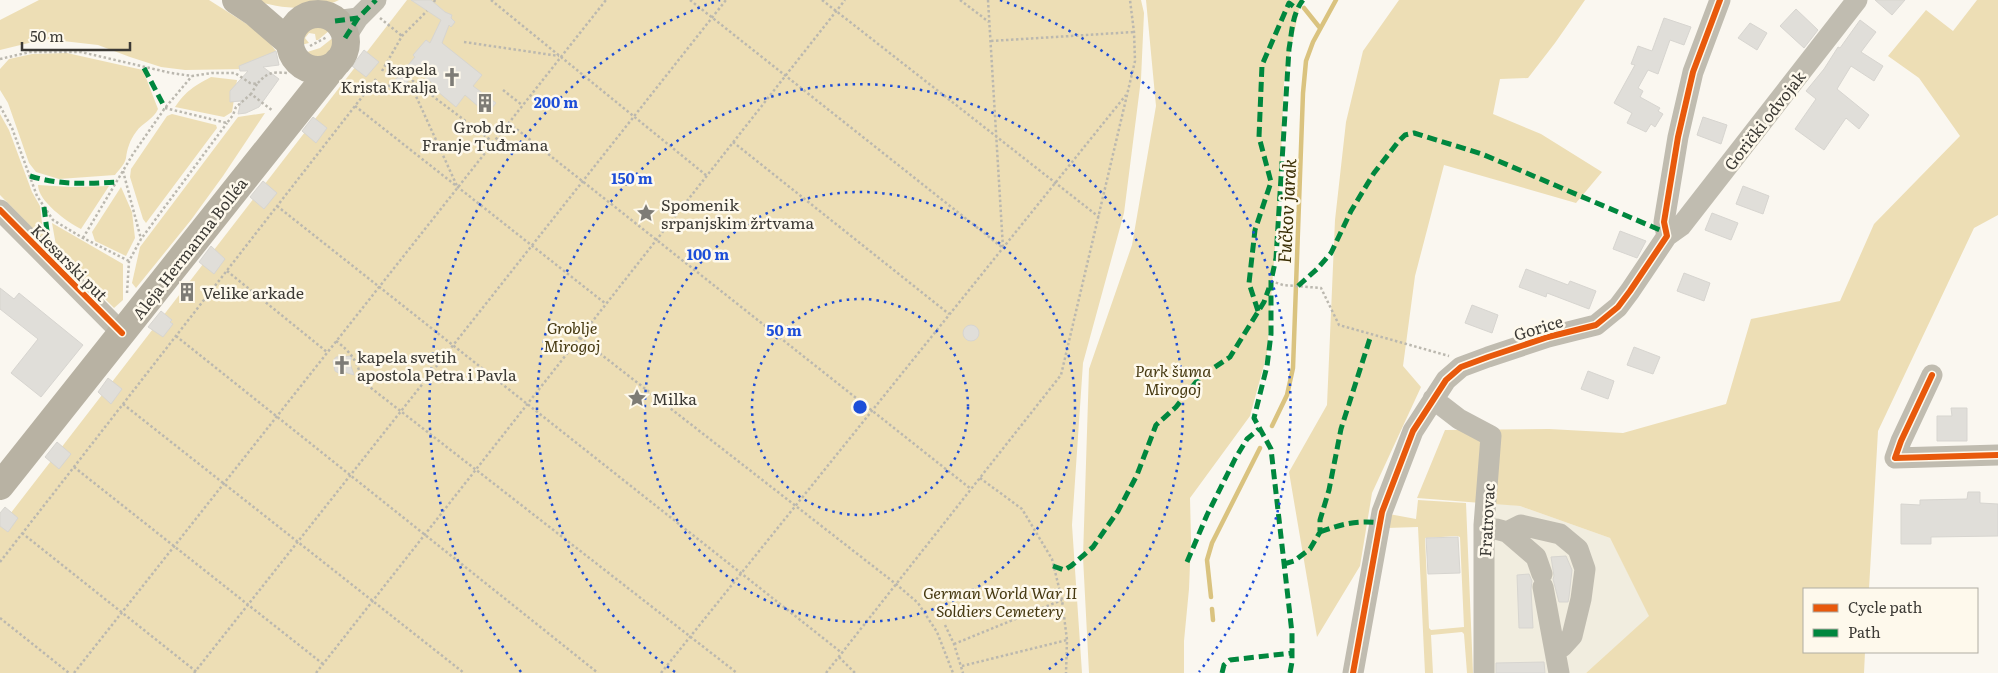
<svg xmlns="http://www.w3.org/2000/svg" width="1998" height="673" font-family="Literata,serif">
<rect width="100%" height="100%" fill="#faf7f0"/>
<path fill="#f1eddf" d="M1495 503 1520 506 1610 538 1650 616 1586 673H1491Z"/>
<path fill="#eddeb5" fill-rule="evenodd" d="M39 0H209L250 26 268 41 276 51 246 69 185 70 161 67 130 57 98 45 45 39 0 50V20Z
M254 0H339C315 12 279 9 254 0Z
M407 0H1141L1144 13 1141 79 1124 213 1083 363 1072 525 1082 673H0V527Z
M1146 0H1301L1284 82 1280 181 1267 354 1250 416 1190 498 1191 540 1189 589 1184 641V673H1089L1083 557 1089 369 1132 245 1156 106Z
M1399 0H1585L1555 43 1528 78 1500 79 1493 114 1541 134 1602 172 1576 203 1444 165 1415 276 1403 366 1421 387 1372 493 1360 566 1317 637 1289 472 1327 405 1335 220 1346 122 1363 51Z
M1977 0H1998V215L1974 228 1878 431 1869 589H1804V652H1865L1864 673H1586L1649 616 1610 538 1520 506 1417 498 1445 430 1549 429 1623 433 1726 404 1751 319 1840 301 1874 224 1960 136 1919 78 1888 56 1926 10 1953 31Z
M317 23 329 27 330 30 318 40H316L315 34 309 33 305 38 309 43 301 45 299 37C303 29 308 26 317 23Z
M334 37 336 38C339 49 333 54 325 62L309 61 301 54 320 48Z
M67 53 143 70 158 109C154 119 142 123 136 132 130 140 127 149 126 158 125 164 118 171 115 175L59 179 36 172 29 163 8 103 0 90V69L9 59 32 54Z
M211 77 237 80 232 112 224 117 175 107C186 91 194 86 211 77Z
M265 113 223 176 191 220 136 288 132 283 140 247 238 117Z
M0 114 9 130 32 192 40 206 44 240 0 195Z
M172 114 216 125 217 128 146 223 143 219 130 177 131 169 167 116Z
M38 185 71 187 109 186 81 229C67 222 38 201 38 185Z
M121 187 132 212 135 238 126 256 95 241 92 232Z
M52 223 123 264V300L114 308 57 251Z
M1418 500 1466 503 1473 673H1467L1464 634 1462 632 1431 635 1433 673H1425L1418 527 1386 528 1389 514 1416 519ZM1457 536 1460 537 1464 627 1431 630 1429 628 1425 538Z"/>
<g fill="none" stroke-linecap="round" stroke-linejoin="round">
<path stroke="#dac37f" stroke-width="4.5" d="M1304 8 1320 28
M1272 426 1287 395 1293 368 1303 93 1306 61 1313 42 1336 0
M1211 597 1207 560 1212 543 1260 448
M1212 609 1213 620"/>
</g>
<path fill="#e0ded9" stroke="#d7d5d0" d="M411 0H431L445 12 452 15 451 18 455 22 451 27 449 25 442 43 482 75 473 86 496 103 487 114 465 95 456 107 437 91 439 89 418 71 396 93 389 87 415 57 413 55 426 40 430 43 441 20Z
M1875 0H1905L1892 15Z
M1796 9 1818 30 1804 48 1780 26Z
M1664 18 1691 27 1684 45 1670 40 1658 74 1648 70 1638 88 1643 91 1640 97 1660 108 1658 111 1663 114 1655 127 1651 124 1646 132 1627 123 1632 113 1614 103 1635 65 1631 64 1638 46 1652 51Z
M1860 20 1876 32 1861 52 1883 66 1874 81 1851 66 1837 89 1869 115 1859 129 1846 118 1824 150 1795 129 1816 99 1806 91 1824 69 1838 47 1840 48Z
M1750 23 1767 33 1757 50 1738 38Z
M364 50 379 62 366 77 352 66Z
M276 51 279 65 263 67 279 79 259 107 246 113 238 114 241 101 230 102V91L248 71H240L239 66Z
M313 117 327 128 316 143 302 131Z
M1703 117 1727 125 1721 144 1697 135Z
M263 181 277 193 264 209 250 197Z
M1743 186 1769 196 1763 214 1736 204Z
M1712 213 1738 223 1731 240 1705 230Z
M1620 231 1646 241 1637 258 1613 249Z
M211 246 225 259 214 274 199 262Z
M1526 269 1568 285 1570 281 1596 291 1589 309 1547 293 1546 297 1519 287Z
M1684 273 1710 283 1704 301 1677 291Z
M0 288 14 299 19 293 83 345 41 397 11 373 38 339 0 309Z
M1472 305 1498 315 1492 333 1465 323Z
M161 311 172 320 170 322 173 324 163 337 148 327Z
M963 333a8 8 0 1 1 16 0a8 8 0 1 1-16 0Z
M1634 347 1660 357 1653 374 1627 365Z
M352 356 350 363 354 375 344 372 340 374 335 371 333 361 336 357Z
M1588 371 1614 381 1608 399 1581 389Z
M108 378 122 389 111 404 98 392Z
M1951 408H1967V441H1937V416H1952Z
M57 442 71 454 59 469 45 457Z
M1968 492H1980V503L1998 504V536L1931 537V544H1901V504L1920 505V500L1967 499Z
M5 507 18 518 8 532 0 526V513Z
M1458 537 1460 573 1428 574 1426 538Z
M1566 556 1572 570 1569 597 1568 602H1559L1553 579 1554 576 1551 557Z
M1529 574 1532 581 1531 589 1533 628H1519L1517 575Z
M1544 662 1545 673H1496V663Z"/>
<g fill="none" stroke-linecap="round" stroke-linejoin="round">
<path stroke="#bbb8af" stroke-width="2.5" stroke-dasharray="2.5 2.5" stroke-linecap="butt" d="M491 0 707 176
M690 0 1003 248
M822 0 1099 217
M960 0 989 22
M988 0 1003 248
M434 2 435 0
M380 18 402 36
M991 41 1134 32
M464 42 559 56
M310 46 327 37
M0 59 30 52H81L171 73 192 76 212 73H235L250 83 257 84C268 72 271 72 287 73
M382 71 402 36 427 11
M373 82C388 86 400 89 413 81L493 142
M410 83 457 186
M257 84 251 94 273 111
M503 90 522 105
M0 106 12 128 37 196 53 220 83 238 129 261
M355 106 606 304
M165 108 227 123 233 115 236 107 251 94
M509 123 971 489
M733 142 949 314
M123 171 141 239
M277 206 842 653
M83 238 133 154 165 108 192 76
M227 271 327 352
M1271 281 1283 285 1321 288 1339 325 1449 356
M127 293 129 261 141 239 227 123
M176 336 598 673
M580 338 896 584 918 603 937 632 953 673
M336 341C351 352 358 362 362 381L737 673
M123 404 464 673
M74 467 323 664
M980 478 1022 509 1052 559 1062 600 1067 640 1066 673
M22 533 198 673
M0 562 376 79
M0 618 69 673
M945 625 954 644 963 673
M954 644 1062 600
M839 657 855 673
M962 666 1067 640
M74 673 606 0
M194 673 726 0
M316 673 845 0
M661 673 1126 95
M826 673 1061 375 1135 61 1134 32 1130 0"/>
<path stroke="#c0bcb0" stroke-width="21" d="M335 21 358 18
M345 38 358 18 376 0
M0 210 122 333
M1667 236 1681 226 1857 0
M1932 375 1901 441 1895 458 1998 455
M1433 399 1459 419 1491 436 1484 525V673
M1496 529 1507 532 1536 557 1542 574
M1507 532 1521 525 1560 534 1578 549 1585 569 1581 599 1572 636 1562 647 1555 649
M1543 587 1559 673
M1353 673 1382 512 1413 431 1446 380 1461 367 1488 357 1548 337 1596 325 1618 307 1630 291 1667 236 1664 222 1678 137 1693 72 1720 0"/>
<path stroke="#b8b2a3" stroke-width="28" d="M236 0 254 12 290 43
M290 42a28 28 0 1 1 56 0a28 28 0 1 1-56 0Z
M0 486 338 61"/>
<path stroke="#00873e" stroke-width="5" stroke-dasharray="10 5" stroke-linecap="butt" d="M335 21 358 18
M345 38 358 18 376 0
M144 68 165 108
M30 176C59 185 86 184 117 182
M44 207 47 231V259
M1298 286 1317 269 1331 253 1351 211 1374 173 1398 142 1405 135 1414 133 1482 154 1667 233
M1258 311 1249 283 1255 230 1271 182 1259 137 1262 65 1289 3 1297 9
M1320 532C1341 524 1358 520 1380 523
M1187 562 1207 515 1235 459 1247 439 1259 429
M1284 564 1294 561 1310 549 1320 532V520L1329 490 1341 429 1371 335
M1053 566 1064 570 1071 566 1093 547 1118 511 1137 475 1156 425 1176 407 1200 377 1230 357 1264 302 1269 288
M1222 673 1224 665 1230 660 1292 653
M1290 673 1292 662V633L1271 449 1254 418 1267 366 1271 334V281L1276 258 1289 49C1292 32 1292 14 1303 0"/>
<g stroke="#fef9ec" stroke-width="9">
<path id="cycleway" d="M0 210 122 333
M1932 375 1901 441 1895 458 1998 455
M1353 673 1382 512 1413 431 1446 380 1461 367 1488 357 1548 337 1596 325 1618 307 1630 291 1667 236 1664 222 1678 137 1693 72 1720 0"/>
</g>
<use href="#cycleway" stroke="#e8590c" stroke-width="6"/>
</g>
<g fill="none" stroke="#1d4ed8" stroke-width="2.5" stroke-dasharray="2.5 5">
<circle cx="860" cy="407" r="108"/>
<circle cx="860" cy="407" r="215"/>
<path d="M675 672A323 323 0 1 1 1045 672"/>
<path d="M521 672A430 430 0 0 1 720 0M1000 0A430 430 0 0 1 1199 672"/>
</g>
<defs>
<g id="church-bare" transform="scale(1.5)"><path d="M-1.2-6h2.4v3.5h3.3v2.4h-3.3V6h-2.4V-.1h-3.3v-2.4h3.3Z" fill="#7e7c76" stroke="#fef9ec" stroke-width="2.5" paint-order="stroke"/></g>
<g id="building-bare" transform="scale(1.5)"><path d="M-4-6H4V6H1V3H-1V6H-4ZM-2.5-4.3h1.7v1.8h-1.7ZM.8-4.3h1.7v1.8H.8ZM-2.5-1h1.7V.8h-1.7ZM.8-1h1.7V.8H.8Z" fill="#7e7c76" stroke="#fef9ec" stroke-width="2.5" paint-order="stroke"/></g>
<g id="sight-bare" transform="scale(1.5)"><path d="M0-6L1.8-2.2L6-1.7L2.9 1.2L3.7 5.4L0 3.3L-3.7 5.4L-2.9 1.2L-6-1.7L-1.8-2.2Z" fill="#7e7c76" stroke="#fef9ec" stroke-width="2.5" paint-order="stroke"/></g>
</defs>
<g fill-rule="evenodd">
<use href="#church-bare" x="452" y="77"/>
<use href="#building-bare" x="485" y="103"/>
<use href="#sight-bare" x="646" y="213"/>
<use href="#building-bare" x="187" y="292"/>
<use href="#church-bare" x="342" y="365"/>
<use href="#sight-bare" x="637" y="398"/>
</g>
<g text-anchor="middle" dominant-baseline="central" stroke-width="5" stroke-linejoin="round" paint-order="stroke">
<g font-size="16" fill="#3c3a35" stroke="#fef9ec" text-anchor="start">
<text x="437" y="68" text-anchor="end">kapela<tspan x="437" dy="18">Krista Kralja</tspan></text>
<text x="485" y="126" text-anchor="middle">Grob dr.<tspan x="485" dy="18">Franje Tuđmana</tspan></text>
<text x="661" y="204">Spomenik<tspan x="661" dy="18">srpanjskim žrtvama</tspan></text>
<text x="202" y="292">Velike arkade</text>
<text x="357" y="356">kapela svetih<tspan x="357" dy="18">apostola Petra i Pavla</tspan></text>
<text x="652" y="398">Milka</text>
</g>
<g font-size="16" fill="#3c3a35" stroke="#fef9ec">
<text transform="translate(1764 120) rotate(-52)">Gorički odvojak</text>
<text transform="translate(189 248) rotate(-52)">Aleja Hermanna Bolléa</text>
<text transform="translate(70 262) rotate(45)">Klesarski put</text>
<text transform="translate(1538 327) rotate(-17)">Gorice</text>
<text transform="translate(1486 520) rotate(-87)">Fratrovac</text>
</g>
<g font-size="16" font-style="italic" fill="#463911" stroke="#fef9ec">
<text x="572" y="327">Groblje<tspan x="572" dy="18">Mirogoj</tspan></text>
<text x="1173" y="370">Park šuma<tspan x="1173" dy="18">Mirogoj</tspan></text>
<text x="1000" y="592">German World War II<tspan x="1000" dy="18">Soldiers Cemetery</tspan></text>
</g>
<g font-size="18" font-style="italic" fill="#392d03" stroke="#fef9ec">
<text transform="translate(1286 211) rotate(-87)">Fučkov jarak</text>
</g>
</g>
<circle cx="860" cy="407" r="8" fill="#1d4ed8" stroke="#fef9ec" stroke-width="2.5"/>
<g font-size="15" text-anchor="middle" font-weight="bold" fill="#1d4ed8" stroke="#fef9ec" stroke-width="5" stroke-linejoin="round" paint-order="stroke">
<text x="556" y="108">200 m</text>
<text x="632" y="184">150 m</text>
<text x="708" y="260">100 m</text>
<text x="784" y="336">50 m</text>
</g>
<rect x="1803" y="588" width="175" height="65" fill="#fef9ec" stroke="#b0ada3"/>
<rect x="1813" y="604" width="25" height="8" fill="#e8590c" stroke="#b0ada3"/>
<text x="1848" y="613" font-size="15" fill="#3c3a35">Cycle path</text>
<rect x="1813" y="629" width="25" height="8" fill="#00873e" stroke="#b0ada3"/>
<text x="1848" y="638" font-size="15" fill="#3c3a35">Path</text>
<path d="M22 42v8h108v-8" fill="none" stroke="#3c3a35" stroke-width="2.5"/>
<text x="30" y="42" font-size="15" fill="#3c3a35" stroke="#fef9ec" stroke-width="4" paint-order="stroke">50 m</text>
</svg>
